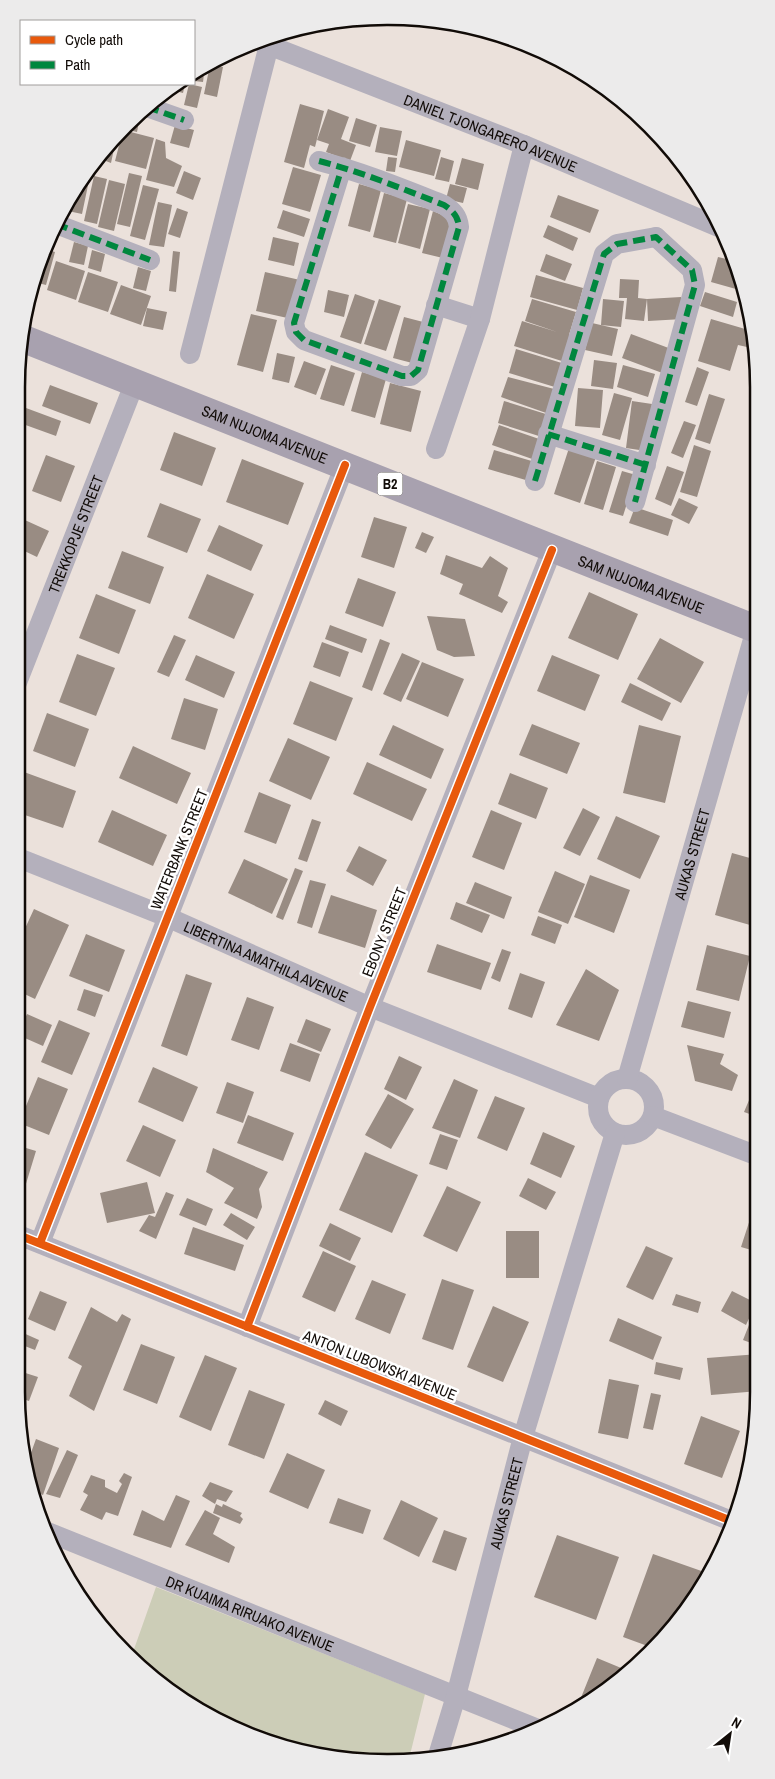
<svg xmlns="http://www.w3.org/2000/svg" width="775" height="1779" font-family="'Archivo Narrow',sans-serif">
<rect width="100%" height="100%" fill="#ebe1db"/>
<path fill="#cccdb7" d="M156 1587 425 1694 409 1759 315 1756 202 1713 127 1651 133 1652Z"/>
<path fill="#998c83" d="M210 65 223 67 217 97 204 94Z
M205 66 203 82 194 81V73Z
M176 84H185L183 93 168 89Z
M189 84 202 87 197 108 184 105Z
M300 104 324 111 315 147 310 145 304 168 284 162Z
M328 109 349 117 341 139 356 145 350 161 326 152 329 144 317 140Z
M141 112 137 132 124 129V128Z
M356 118 377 125 370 147 349 141Z
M175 125 194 130 189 148 170 143Z
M380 127 402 131 397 156 375 152Z
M123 130 154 138 146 169 115 161Z
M117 135 111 163 98 158 109 143Z
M156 139 165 142 166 158 182 166 174 187 146 180Z
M406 140 441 150 434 176 399 167Z
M388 157 397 158 395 172 386 171Z
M441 157 454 161 449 182 435 179Z
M462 158 484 164 478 190 455 184Z
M92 166 82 214 68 211 71 195Z
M293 167 321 175 310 212 282 204Z
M184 171 201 178 193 200 176 193Z
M129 173 142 176 130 227 117 224Z
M94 176 107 179 97 224 84 221Z
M109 180 125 184 114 231 98 227Z
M359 184 381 190 370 232 348 226Z
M450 184 467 188 463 203 446 199Z
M143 185 159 189 145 240 130 236Z
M384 193 407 199 396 243 373 237Z
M558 195 599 210 590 233 550 217Z
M158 202 172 205 164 247 149 245Z
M408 204 430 209 420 249 398 243Z
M177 208 188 212 180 238 168 234Z
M283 210 310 219 304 237 277 228Z
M433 211 456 221 447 259 422 253Z
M548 225 578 238 573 251 543 237Z
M273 237 299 243 294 266 268 260Z
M74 242 88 246 84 265 69 262Z
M45 249 55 252 46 285 34 282 36 268Z
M92 250 105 254 101 272 88 268Z
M173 251 180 252 176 292 169 291Z
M546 254 572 264 565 281 540 271Z
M718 257 735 261 743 291 711 282Z
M56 261 85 271 76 300 47 290Z
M138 267 151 271 146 291 133 288Z
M88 272 118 282 108 312 78 302Z
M265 272 300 280 292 319 256 311Z
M536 275 583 288 577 310 530 297Z
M620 279 639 280 638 298 647 299 644 321 625 319 627 298H619Z
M121 285 151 296 141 325 110 314Z
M328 290 349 295 344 317 324 312Z
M705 292 737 302 733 317 700 306Z
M355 294 375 301 361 344 340 337Z
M681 297 683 319 648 321 647 299Z
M379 299 401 306 386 351 364 344Z
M532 299 576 312 569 335 573 336 565 362 514 346 522 321 557 332 525 321Z
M603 299 624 301 621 327 601 325Z
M147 308 167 312 163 330 143 326Z
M251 314 277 320 263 372 237 365Z
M404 317 427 323 416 364 393 358Z
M711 319 752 331 747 347 738 345 730 371 698 361Z
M592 323 618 329 612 356 585 350Z
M631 334 674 350 665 374 622 358Z
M516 349 565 364 558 388 509 373Z
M277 353 295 357 289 383 272 379Z
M594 360 617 363 613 389 591 386Z
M304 361 326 369 316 395 294 387Z
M331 365 355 373 344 406 320 399Z
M623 365 655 374 648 397 617 387Z
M697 367 709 372 697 406 685 402Z
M362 372 386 379 375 418 351 411Z
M508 377 558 390 549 414 501 397Z
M390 383 421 391 411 432 380 424Z
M50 385 98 403 90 424 42 406Z
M578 388 603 390 600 428 575 426Z
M614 393 632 398 620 440 602 435Z
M709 394 725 399 710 444 695 439Z
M504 401 549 415 542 437 498 423Z
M632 401 652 404 646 451 626 448Z
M26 408 61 421 56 436 20 423Z
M684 421 696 425 683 458 671 453Z
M499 425 542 440 535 460 492 445Z
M16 432 23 434 16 452Z
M174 432 216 448 202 486 160 470Z
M694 445 711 451 697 497 680 492Z
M569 448 596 457 580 503 554 494Z
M494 450 535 462 529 481 488 469Z
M46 455 75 466 61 502 32 491Z
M242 459 304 483 288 525 226 502Z
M597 461 616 467 603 510 584 504Z
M667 466 684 472 671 506 655 499Z
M622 471 636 475 623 516 609 512Z
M679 498 698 507 689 524 671 515Z
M160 503 201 519 187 553 147 537Z
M635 507 673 520 668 536 629 523Z
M16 516 49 531 37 557 16 547Z
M374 517 407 527 394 568 361 557Z
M219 525 263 545 251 571 207 551Z
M422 532 434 537 426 553 415 548Z
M122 551 164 567 150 604 108 588Z
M446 555 482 568 490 556 508 568 498 596 508 602 502 613 459 594 463 584 440 574Z
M207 574 254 594 234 639 188 618Z
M358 578 396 592 383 627 345 613Z
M589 592 638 614 618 660 568 638Z
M96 594 136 610 119 654 79 638Z
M427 616 465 619 475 656 454 657 437 650Z
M330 625 367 639 362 653 325 639Z
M174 635 186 640 169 677 157 672Z
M660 638 704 662 681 703 637 679Z
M380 639 390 643 372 691 362 687Z
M322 642 349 652 340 677 313 667Z
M402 653 420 661 401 702 383 694Z
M77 654 115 668 96 716 59 702Z
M196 655 235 672 224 698 185 680Z
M552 655 600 675 585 711 537 691Z
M422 662 464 679 448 717 406 699Z
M310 681 353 698 336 741 293 724Z
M630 683 671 703 662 721 621 702Z
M184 698 218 709 205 750 171 739Z
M47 713 89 729 75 767 33 751Z
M532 724 580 743 567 774 519 755Z
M393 725 444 749 431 779 379 755Z
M639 725 681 736 665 803 623 793Z
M288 738 330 757 311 800 269 781Z
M133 746 191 773 177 804 119 778Z
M367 762 427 789 412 821 353 794Z
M24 772 76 791 63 828 16 812V794Z
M510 773 548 788 536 819 498 804Z
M259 792 291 805 276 844 244 832Z
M583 808 600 817 580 856 563 848Z
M112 810 167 835 153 866 98 842Z
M491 810 522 823 504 870 472 857Z
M616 816 660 836 640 879 597 859Z
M312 819 321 822 307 862 298 859Z
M359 846 387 860 373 886 346 871Z
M732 853 757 860V927L715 915Z
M244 859 288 879 272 914 228 893Z
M295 868 303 871 283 920 276 917Z
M555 871 585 884 568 924 538 912Z
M590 875 630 890 614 933 574 917Z
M310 880 326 884 312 928 297 923Z
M475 882 512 897 504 919 466 903Z
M331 895 377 910 365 948 318 933Z
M456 902 490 915 482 933 450 919Z
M34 909 69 925 35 999 16 990V948Z
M538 916 562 925 555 944 531 935Z
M86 934 125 950 109 992 69 976Z
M437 944 491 963 481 990 427 972Z
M707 945 750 956 739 1001 696 990Z
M502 949 511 952 500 982 491 978Z
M586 969 619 990 599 1041 556 1025Z
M520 973 545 982 532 1018 508 1009Z
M186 974 212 983 187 1056 161 1046Z
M84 989 103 995 95 1017 77 1010Z
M247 997 274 1007 259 1050 231 1040Z
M688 1001 731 1012 724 1038 681 1027Z
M27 1014 52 1025 43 1046 18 1035Z
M306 1019 331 1029 321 1052 297 1042Z
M59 1020 90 1033 72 1075 41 1062Z
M290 1043 320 1054 310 1082 280 1071Z
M687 1045 724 1054 720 1064 738 1075 732 1091 695 1081Z
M399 1056 422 1067 406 1100 384 1089Z
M153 1067 198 1087 183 1122 138 1102Z
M38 1077 68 1089 49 1135 19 1123Z
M454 1079 478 1090 460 1138 432 1128Z
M758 1079V1117L744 1112Z
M227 1082 254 1092 243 1123 216 1113Z
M388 1094 414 1109 391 1149 365 1135Z
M495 1096 525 1108 507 1151 477 1138Z
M248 1115 294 1133 283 1161 237 1143Z
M143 1125 176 1140 160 1177 126 1161Z
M543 1132 575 1146 561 1178 530 1164Z
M440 1134 458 1140 447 1170 429 1164Z
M16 1145 36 1151 25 1187 16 1184Z
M213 1148 268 1172 259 1189 262 1207 257 1219 224 1203 234 1188 206 1172Z
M365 1152 418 1175 392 1233 339 1210Z
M528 1178 556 1192 546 1210 519 1196Z
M147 1182 155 1213 107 1223 100 1193Z
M447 1186 481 1202 457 1252 423 1236Z
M166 1192 174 1195 156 1239 139 1231 149 1215 155 1217Z
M187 1198 213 1209 206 1226 179 1215Z
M753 1210 758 1212V1252L741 1247Z
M231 1213 255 1227 247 1240 223 1225Z
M330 1223 361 1238 350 1261 319 1246Z
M193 1227 244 1245 235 1271 184 1254Z
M506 1231H539V1278H506Z
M646 1246 673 1258 653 1300 626 1287Z
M323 1251 356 1266 335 1312 302 1297Z
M442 1279 474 1290 453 1350 422 1339Z
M372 1280 406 1294 390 1334 355 1319Z
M40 1291 67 1302 55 1331 28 1319Z
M732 1291 756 1303 746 1325 721 1311Z
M676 1294 701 1302 698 1313 672 1305Z
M758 1302 759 1346 743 1340Z
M493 1306 529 1322 503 1382 467 1367Z
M91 1307 117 1322 122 1314 131 1319 94 1411 69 1396 82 1366 68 1358Z
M618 1318 662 1337 653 1360 609 1341Z
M21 1332 39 1340 35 1350 17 1343Z
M141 1344 175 1357 157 1404 123 1390Z
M759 1354V1391L711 1395 707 1358Z
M205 1355 237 1368 211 1431 179 1417Z
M656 1362 683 1368 680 1380 654 1374Z
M16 1370 38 1377 29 1401 17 1397Z
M609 1379 639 1385 628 1439 598 1433Z
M249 1390 285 1404 264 1459 228 1445Z
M651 1393 661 1395 653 1430 643 1428Z
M325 1400 348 1411 341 1426 318 1414Z
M701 1416 740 1431 722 1478 684 1464Z
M36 1439 59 1448 43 1495 33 1491 28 1461Z
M67 1450 78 1455 60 1498 46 1494Z
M287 1453 325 1470 308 1509 269 1492Z
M124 1473 132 1477 118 1516 106 1512 102 1520 80 1510 88 1495 83 1492 91 1475 105 1480V1487L117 1493 122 1484 119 1481Z
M210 1482 233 1491 226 1502 217 1499 215 1504 202 1496Z
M176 1495 190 1501 171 1548 133 1535 142 1510 164 1521Z
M338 1498 371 1510 363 1534 329 1523Z
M401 1500 438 1518 419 1557 383 1539Z
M216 1504 222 1507 223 1504 242 1513 240 1516 243 1519 240 1524 213 1513Z
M205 1510 220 1518 213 1534 235 1547 229 1563 185 1545Z
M444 1530 467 1538 456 1571 432 1562Z
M557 1535 619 1557 596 1620 534 1597Z
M653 1554 710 1574 667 1636 653 1648 623 1637Z
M597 1658 626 1670 576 1710Z"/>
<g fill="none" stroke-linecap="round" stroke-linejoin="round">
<g stroke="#b4b0bc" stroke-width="20">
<path id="s1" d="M258 41 524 145 721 228"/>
<path d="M147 107 184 120"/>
<path d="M319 161C362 172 403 189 444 205 453 211 458 216 459 227L418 370 411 376H402L304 340 296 332 294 323 342 167"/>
<path d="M56 224 150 260"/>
<path d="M436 305 480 319"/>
<path d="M190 354 269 45"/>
<path d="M548 434 646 465"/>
<path d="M436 449 480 319 524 145"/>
<path d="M535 481 604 254 617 244 656 237"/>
<path d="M635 502 695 285 692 270 656 237"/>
<path id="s2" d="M16 685 135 382"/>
<path id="s3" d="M16 857 167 917 370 1007 599 1098"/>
<circle cx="626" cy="1107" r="28"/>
<path id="s4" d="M627 1079 756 629"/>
<path d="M653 1116 758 1156"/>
<path d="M16 1234 734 1522"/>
<path d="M40 1243 345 465"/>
<path d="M247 1327 370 1007 552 550"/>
<path id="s5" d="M45 1531 538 1729"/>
<path id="s6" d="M437 1759 456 1696 523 1437 615 1133"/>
</g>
<path stroke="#a8a1af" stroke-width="28" id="s7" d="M24 339C269 434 512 534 756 629"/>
<path stroke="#00873e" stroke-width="6" stroke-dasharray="12 6" stroke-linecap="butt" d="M147 107 184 120
M319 161C362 172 403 189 444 205 453 211 458 216 459 227L418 370 411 376H402L304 340 296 332 294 323 342 167
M56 224 150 260
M548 434 646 465
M535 481 604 254 617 244 656 237 692 270 695 285 635 502"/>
<g stroke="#fff" stroke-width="11">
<path id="cycleway" d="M16 1234 734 1522
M40 1243 345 465
M247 1327 370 1007 552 550"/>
</g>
<use href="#cycleway" stroke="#e8590c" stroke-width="8"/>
</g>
<g text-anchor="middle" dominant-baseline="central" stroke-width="5" stroke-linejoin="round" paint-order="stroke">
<rect fill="#fff" stroke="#585451" stroke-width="1" x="377.5" y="472.5" width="25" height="23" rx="4"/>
<g font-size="14" font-weight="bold" fill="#110b07">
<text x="390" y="484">B2</text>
</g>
<g font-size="15" fill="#110b07" stroke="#fff">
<text stroke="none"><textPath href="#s1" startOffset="250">DANIEL TJONGARERO AVENUE</textPath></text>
<text stroke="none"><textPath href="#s7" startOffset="259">SAM NUJOMA AVENUE</textPath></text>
<text stroke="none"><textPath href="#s2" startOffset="162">TREKKOPJE STREET</textPath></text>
<text stroke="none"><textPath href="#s7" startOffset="664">SAM NUJOMA AVENUE</textPath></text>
<text transform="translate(179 849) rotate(-68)">WATERBANK STREET</text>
<text stroke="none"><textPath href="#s4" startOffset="234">AUKAS STREET</textPath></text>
<text transform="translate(384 932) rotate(-68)">EBONY STREET</text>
<text stroke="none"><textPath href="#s3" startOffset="271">LIBERTINA AMATHILA AVENUE</textPath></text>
<text transform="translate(380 1365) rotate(22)">ANTON LUBOWSKI AVENUE</text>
<text stroke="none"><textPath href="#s6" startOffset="265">AUKAS STREET</textPath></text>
<text stroke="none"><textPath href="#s5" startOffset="221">DR KUAIMA RIRUAKO AVENUE</textPath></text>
</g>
</g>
<path d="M0 0H775V1779H0ZM387 25H388A362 362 0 0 1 750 387V1392A362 362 0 0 1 388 1754H387A362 362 0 0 1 25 1392V387A362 362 0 0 1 387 25Z" fill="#ecebeb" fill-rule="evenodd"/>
<path fill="none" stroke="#110b07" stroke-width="2.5" d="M387 25H388A362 362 0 0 1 750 387V1392A362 362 0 0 1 388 1754H387A362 362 0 0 1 25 1392V387A362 362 0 0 1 387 25Z"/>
<rect x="20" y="20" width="175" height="65" fill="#ffffff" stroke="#a09d9c"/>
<rect x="30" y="36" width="25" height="8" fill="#e8590c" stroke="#a09d9c"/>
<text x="65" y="45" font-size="15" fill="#110b07">Cycle path</text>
<rect x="30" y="61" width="25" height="8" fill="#00873e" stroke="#a09d9c"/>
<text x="65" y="70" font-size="15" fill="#110b07">Path</text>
<g transform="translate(730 1734) rotate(30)" stroke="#ffffff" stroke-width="4" paint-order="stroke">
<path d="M0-4L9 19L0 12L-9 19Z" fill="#110b07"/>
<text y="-8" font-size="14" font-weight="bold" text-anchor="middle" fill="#110b07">N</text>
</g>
</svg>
